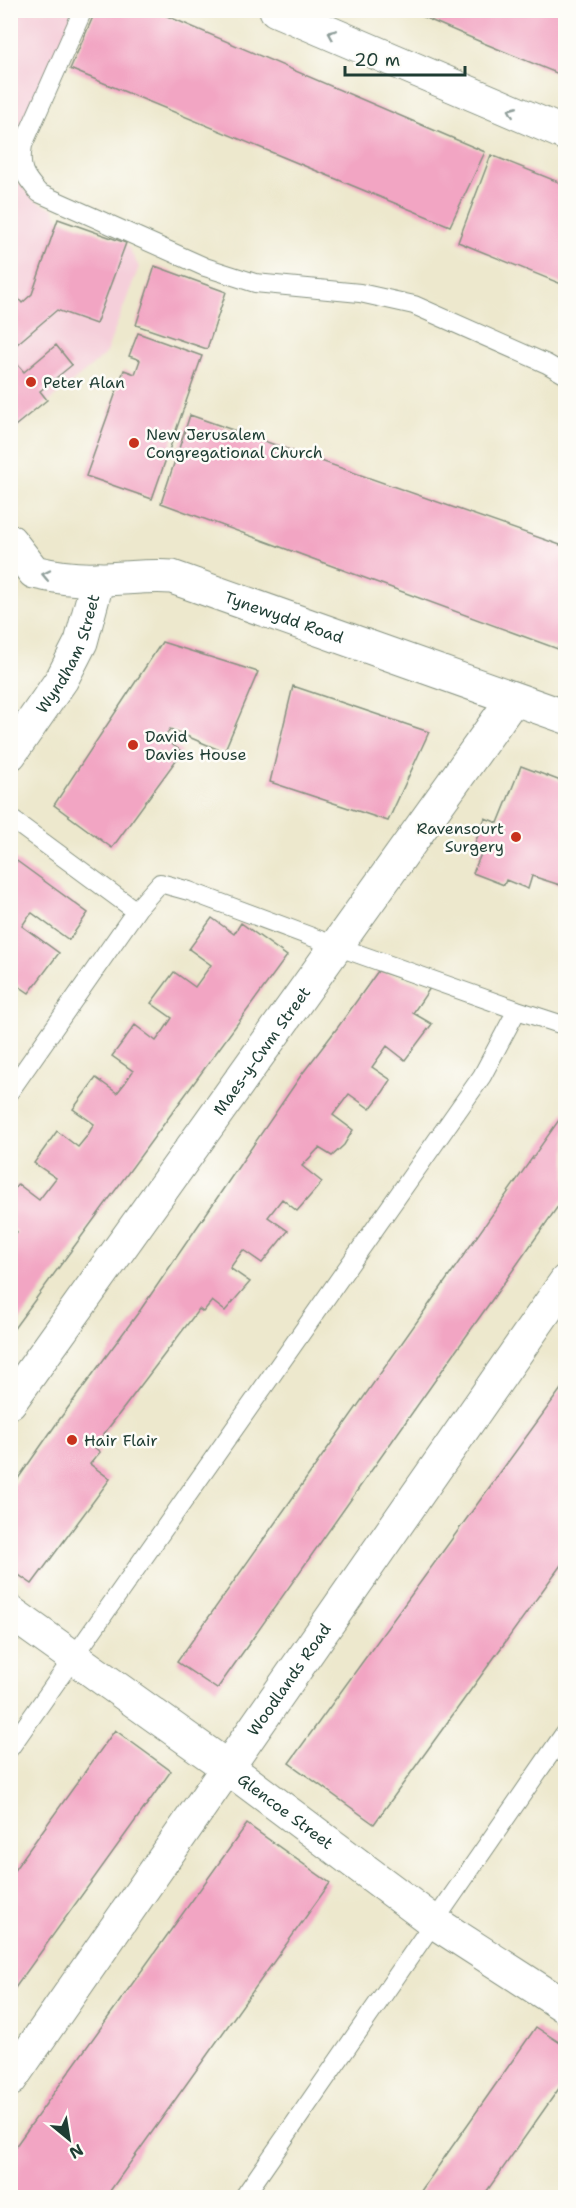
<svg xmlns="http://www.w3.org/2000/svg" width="576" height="2208" font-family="'Shantell Sans',sans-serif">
<rect width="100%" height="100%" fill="#fdfcf7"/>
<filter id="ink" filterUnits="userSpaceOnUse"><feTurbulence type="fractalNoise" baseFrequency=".0167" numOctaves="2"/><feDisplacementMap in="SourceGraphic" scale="12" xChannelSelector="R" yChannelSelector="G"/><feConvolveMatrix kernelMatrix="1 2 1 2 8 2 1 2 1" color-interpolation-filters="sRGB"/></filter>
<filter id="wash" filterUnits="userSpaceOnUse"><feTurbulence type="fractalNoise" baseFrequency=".008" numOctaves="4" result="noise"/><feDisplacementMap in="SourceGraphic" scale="24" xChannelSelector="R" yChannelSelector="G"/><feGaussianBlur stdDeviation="1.35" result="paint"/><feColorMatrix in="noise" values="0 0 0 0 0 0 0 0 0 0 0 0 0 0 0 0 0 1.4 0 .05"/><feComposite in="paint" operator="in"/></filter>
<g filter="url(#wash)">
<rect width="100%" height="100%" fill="#ede8cd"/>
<path fill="#f5cfda" d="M11 11H77L15 146 12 164 19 183 34 200 54 209 59 219 126 243 139 267 105 355 11 433Z"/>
<g id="blocks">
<path fill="#f2a5c3" d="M96 10H153L485 152 450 226 70 69Z
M407 10H566V77L481 42Z
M491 155 566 185V286L458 242Z
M58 219 126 243 96 324 57 310 10 350V289L22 303 32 294Z
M155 266 226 292 207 349 136 325Z
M138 333 202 356 152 499 86 476 124 370 135 374 140 360 129 356Z
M56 345 72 365 40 391 47 400 10 430V360L12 358 24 372Z
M190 415 566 547V652L161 503Z
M162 642 258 672 224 752 170 729 164 738 182 752 112 848 54 805Z
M293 686 429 732 388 821 270 782Z
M521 766 566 783V887L532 876 528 889 506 880 504 885 473 873 481 854 472 850 485 818 498 823Z
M10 856 88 913 69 940 32 913 28 917 22 926 59 953 29 993 10 980Z
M212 918 234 934 241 923 287 956 10 1334V1240L17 1232 10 1227V1195L18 1184 39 1200 56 1178 34 1163 57 1131 78 1147 87 1136 94 1124 73 1109 96 1078 117 1093 125 1083 133 1071 112 1056 135 1025 156 1041 164 1030 172 1018 151 1003 174 972 195 987 211 965 189 949Z
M378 971 430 988 413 1013 432 1024 405 1060 387 1046 372 1067 391 1080 383 1092 370 1109 349 1094 333 1115 353 1130 344 1145 332 1156 319 1148 302 1166 322 1182 297 1211 282 1199 268 1217 288 1231 262 1263 243 1250 230 1268 250 1282 225 1311 212 1301 203 1312 199 1309 94 1447 100 1452 90 1464 110 1479 32 1584 10 1569V1490L59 1420 141 1309 302 1074 338 1027Z
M566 1110V1195L217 1689 177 1662Z
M566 1382V1558L374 1824 289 1763Z
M115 1730 171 1771 10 1995V1876Z
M247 1824 330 1883 105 2198H10V2154Z
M536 2027 566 2047V2079L560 2087 482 2198H416Z"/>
</g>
</g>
<g filter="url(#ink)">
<use href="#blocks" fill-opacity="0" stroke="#869280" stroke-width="1.5"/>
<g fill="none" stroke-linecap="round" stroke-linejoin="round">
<g stroke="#869280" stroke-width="20">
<path id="lane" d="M83 10 23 145C19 169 24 176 39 193L205 267 255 283 360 293 414 305 547 364 566 375
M10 818 136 911
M517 1010 566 1026
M10 1091 138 908 160 883 189 891 336 946 517 1010 482 1076 10 1748
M243 2198 566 1731"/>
</g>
<g stroke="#869280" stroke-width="35">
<g id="street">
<path d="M276 10 566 134"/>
<path id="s1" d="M10 1402 513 699"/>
<path id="s2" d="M10 1612 227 1767 434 1922 566 2007"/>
<path id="s3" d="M10 2080 566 1281"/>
</g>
</g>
<g stroke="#869280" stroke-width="35">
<g id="secondary">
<path id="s4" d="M10 541 34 572C55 577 76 580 98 579 123 579 147 575 172 577L566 717"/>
<path id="s5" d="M10 754 62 679 81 642 98 579"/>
</g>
</g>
<use href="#lane" stroke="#fff" stroke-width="18"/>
<use href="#street" stroke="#fff" stroke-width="33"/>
<use href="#secondary" stroke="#fff" stroke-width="33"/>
</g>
<defs><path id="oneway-chevron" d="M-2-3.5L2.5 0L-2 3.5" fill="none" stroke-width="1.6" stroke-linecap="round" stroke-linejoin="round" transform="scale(1.5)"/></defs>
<g stroke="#8f9e9a">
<use href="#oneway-chevron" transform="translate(332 34) rotate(-157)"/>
<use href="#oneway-chevron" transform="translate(512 111) rotate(-157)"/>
<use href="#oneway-chevron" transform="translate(46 575) rotate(-168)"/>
</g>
</g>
<g fill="#c8321e" stroke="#fdfcf7" stroke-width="2">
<circle cx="31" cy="382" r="6"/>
<circle cx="134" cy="443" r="6"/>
<circle cx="133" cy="745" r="6"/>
<circle cx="516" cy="837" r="6"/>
<circle cx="72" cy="1440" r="6"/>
</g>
<g text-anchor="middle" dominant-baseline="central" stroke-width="5" stroke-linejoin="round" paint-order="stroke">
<g font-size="16" fill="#1f3d34" stroke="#fdfcf7" text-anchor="start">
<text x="43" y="382">Peter Alan</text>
<text x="146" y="434">New Jerusalem<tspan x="146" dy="18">Congregational Church</tspan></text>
<text x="145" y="736">David<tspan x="145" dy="18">Davies House</tspan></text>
<text x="504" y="828" text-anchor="end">Ravensourt<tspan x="504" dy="18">Surgery</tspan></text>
<text x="84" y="1440">Hair Flair</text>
</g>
<g font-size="16" fill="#1f3d34" stroke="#fdfcf7">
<text stroke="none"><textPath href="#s4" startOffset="297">Tynewydd Road</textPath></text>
<text stroke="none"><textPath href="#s5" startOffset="117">Wyndham Street</textPath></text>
<text stroke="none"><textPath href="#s1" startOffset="432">Maes-y-Cwm Street</textPath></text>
<text stroke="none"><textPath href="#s3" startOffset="488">Woodlands Road</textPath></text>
<text stroke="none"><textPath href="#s2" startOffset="340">Glencoe Street</textPath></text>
</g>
</g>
<rect width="576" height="2208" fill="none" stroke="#fdfcf7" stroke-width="36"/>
<g transform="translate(69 2139) rotate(150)" stroke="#fdfcf7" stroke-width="4.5" paint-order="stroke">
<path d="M0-4.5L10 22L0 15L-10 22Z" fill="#1f3d34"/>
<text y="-9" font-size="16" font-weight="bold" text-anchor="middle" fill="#1f3d34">N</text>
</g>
<path d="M345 66v9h120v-9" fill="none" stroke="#1f3d34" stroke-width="3"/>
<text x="354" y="66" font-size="18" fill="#1f3d34" stroke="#fdfcf7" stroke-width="4.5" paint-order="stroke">20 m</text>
</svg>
